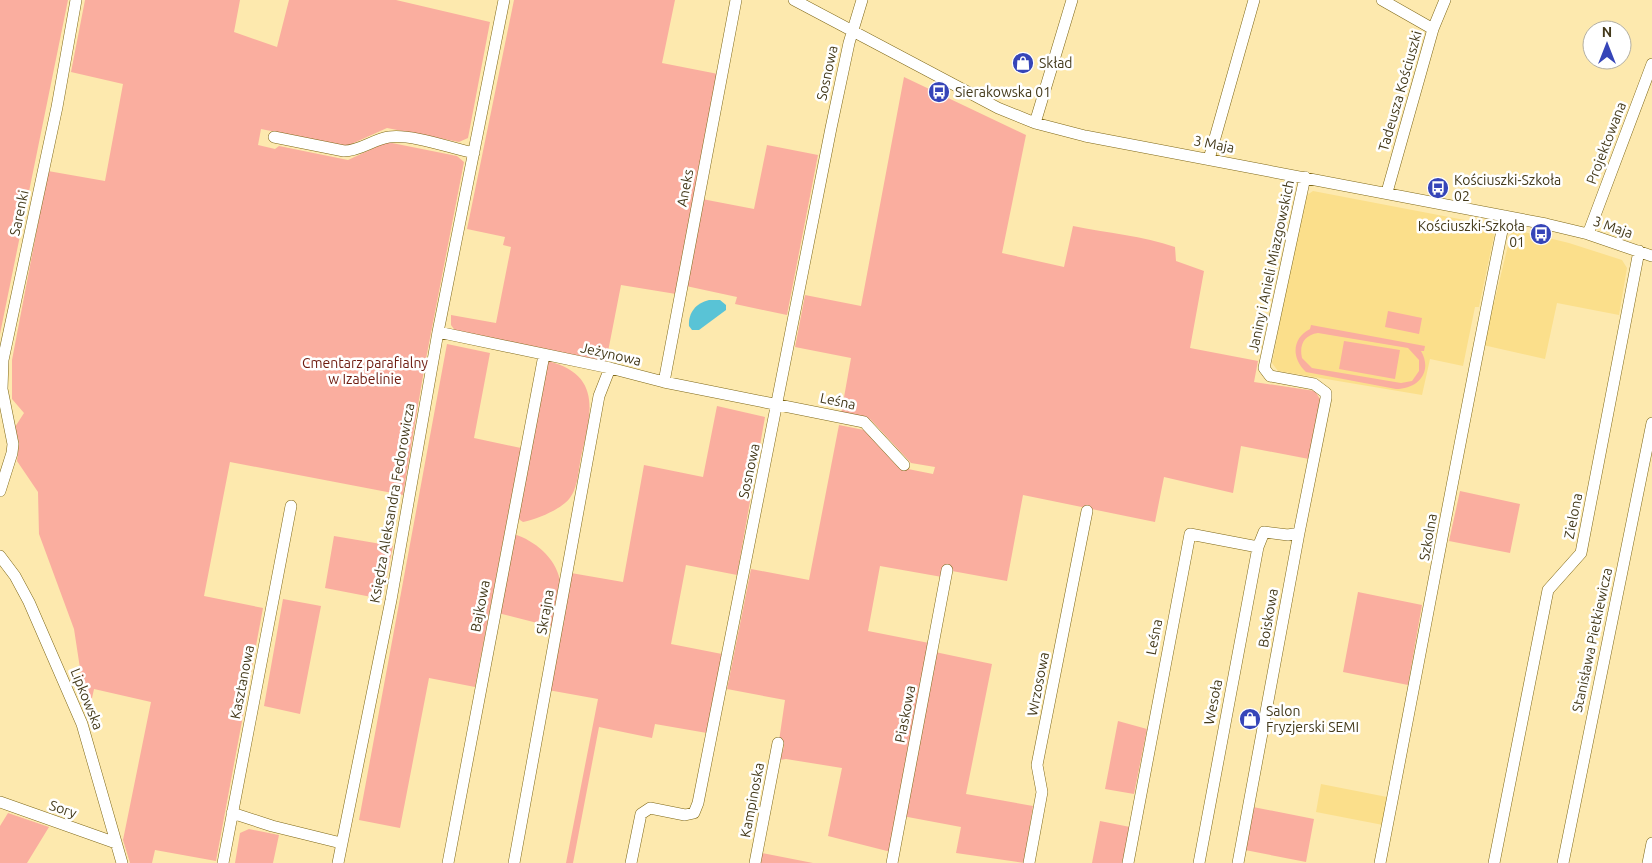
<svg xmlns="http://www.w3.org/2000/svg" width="1652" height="863" font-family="Ubuntu,sans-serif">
<rect width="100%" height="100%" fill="#fde9ae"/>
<path fill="#fbdf8b" d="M1313 191 1496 226 1479 307H1475L1463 366 1430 359 1422 395 1278 371 1272 363 1304 197Z
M1512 229 1569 243 1622 260 1627 268 1619 315 1557 303 1545 359 1483 345 1490 302 1494 303Z
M1321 784 1387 797 1383 825 1316 812Z"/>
<path fill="#faae9f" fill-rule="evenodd" d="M0 0H68L0 334Z
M85 0H240L234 32 277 47 289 0H396L490 22 468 138 459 142 387 128 347 146 261 129 258 145 275 149 279 146 348 160 387 142 457 156 464 162 425 364 403 495 230 462 204 596 263 608 216 861 155 850 152 863H130L123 840 151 702 94 689 89 712 87 714 74 629 39 534 38 492 17 461 19 443 15 427 24 413 12 399V360L48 171 105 181 123 84 71 72Z
M514 0H675L662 63 718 74 676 294 621 285 606 362 456 332 451 325V315L496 323 511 247 503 245 505 237 467 229Z
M904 77 1026 135 1002 253 1064 267 1073 226C1107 233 1143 236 1175 247L1176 261 1204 271 1190 348 1258 361 1254 382 1315 391 1320 399 1309 459 1241 446 1233 493 1164 477 1155 522 1023 495 1007 581 952 571 942 577 880 566 868 631 929 643 935 652 992 664 966 794 1033 806 1024 863 956 853 961 827 897 815 891 852 828 836 842 768 786 759 780 760 784 746 779 741 785 700 727 689 751 569 809 580 839 425 864 430 898 467 933 474 935 467 911 463 870 419 841 414 851 358 795 347 805 295 861 306Z
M767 145 818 155 787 315 735 304 737 297 686 286 702 199 754 209Z
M1388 311 1422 318 1419 334 1385 327Z
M1311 325 1425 346 1424 351H1421C1433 372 1418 389 1396 389L1306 372C1291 358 1292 338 1310 329ZM1318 333 1408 348 1419 360V371L1412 381 1401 383 1312 368 1302 358C1299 345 1304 335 1318 333Z
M1344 341 1400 350 1395 379 1339 369Z
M447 344 490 353 474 438 521 448 475 687 429 678 400 828 359 820Z
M548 361C603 375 591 414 581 457 578 472 578 493 565 503 554 512 537 519 523 522L517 518Z
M717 406 765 417 737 575 686 565 671 644 722 654 707 733 655 724 652 738 599 727 573 863H566L598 699 548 690 571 573 623 582 644 465 703 477Z
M1460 491 1520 504 1510 553 1449 541Z
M514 534C535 541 555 557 560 580 562 590 555 615 553 627L498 613Z
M334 536 393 546 382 599 325 588Z
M1358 592 1422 605 1408 685 1343 672Z
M283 599 321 606 300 714 264 706Z
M1118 721 1147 729 1134 794 1105 789Z
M1253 807 1314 819 1306 862 1245 850Z
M8 813 49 827 27 863H0V826Z
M1100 821 1130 827 1123 863H1092Z
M249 829 279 835 273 863H235L240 833Z
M762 853 813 863H761Z"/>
<path fill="#59c3d6" d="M709 300H720L726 305V310L699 330H692L689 326C688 313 696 303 709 300Z"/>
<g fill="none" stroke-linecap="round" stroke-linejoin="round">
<g stroke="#7e6717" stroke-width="12">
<path id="minor" d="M794 0 998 108 1035 123 1085 136 1546 224 1588 234 1652 256
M1382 0 1433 29
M1035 123 1072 0
M274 137 344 151C360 151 374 139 389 137 413 134 450 148 474 153
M1209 159 1254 0
M1387 192 1433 29 1445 0
M1588 234 1652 64
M438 332 610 368 664 382 864 422 904 465
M664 382 736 0
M0 491 12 453 13 444 2 389 3 360 57 107 76 0
M0 556 15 576 29 602 82 724 122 863
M0 802 116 843
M232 813 272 826 341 843
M223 863 291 506
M338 863 391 600 438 332 504 0
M448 863 544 355
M514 863 599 396 610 368
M631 863 641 814 650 808 685 815 694 813 698 803 831 128 849 43 862 0
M755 863 778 743
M892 863 947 570
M1029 863 1042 792 1037 765 1087 511
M1128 863 1190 534 1258 547 1264 532 1288 535 1299 533
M1199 863 1258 547
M1238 863 1299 533 1326 398V393L1314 384 1270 376 1264 368 1305 177
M1380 863C1422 647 1461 431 1505 216
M1494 863 1548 590 1581 553 1639 251
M1563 863 1652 423
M1648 863 1652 843"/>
</g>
<use href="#minor" stroke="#fff" stroke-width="11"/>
</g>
<defs>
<g id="shop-disc" transform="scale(1.125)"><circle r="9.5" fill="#3645b8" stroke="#fff"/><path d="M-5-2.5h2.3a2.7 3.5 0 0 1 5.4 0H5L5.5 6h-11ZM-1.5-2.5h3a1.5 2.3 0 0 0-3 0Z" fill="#fff"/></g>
<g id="bus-disc" transform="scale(1.125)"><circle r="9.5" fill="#3645b8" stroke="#fff"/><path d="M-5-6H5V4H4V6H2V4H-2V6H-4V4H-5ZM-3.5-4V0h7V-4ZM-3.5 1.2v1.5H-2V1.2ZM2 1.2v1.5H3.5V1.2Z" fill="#fff"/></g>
</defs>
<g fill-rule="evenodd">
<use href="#shop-disc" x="1023" y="63"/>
<use href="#bus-disc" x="939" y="92"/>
<use href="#bus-disc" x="1438" y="188"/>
<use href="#bus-disc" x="1541" y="234"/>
<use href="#shop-disc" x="1250" y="719"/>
</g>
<g text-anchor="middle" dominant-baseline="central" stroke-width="5" stroke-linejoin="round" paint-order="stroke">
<g font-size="14" fill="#43391a" stroke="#fff" text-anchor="start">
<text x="1039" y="63">Skład</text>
<text x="955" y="92">Sierakowska 01</text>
<text x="1454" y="180">Kościuszki-Szkoła<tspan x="1454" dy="16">02</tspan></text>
<text x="1525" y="226" text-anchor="end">Kościuszki-Szkoła<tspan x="1525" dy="16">01</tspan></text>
<text x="1266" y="711">Salon<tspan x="1266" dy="16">Fryzjerski SEMI</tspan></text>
</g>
<g font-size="14" fill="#43391a" stroke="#fff">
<text transform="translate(827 73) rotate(-78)">Sosnowa</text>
<text transform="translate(1400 91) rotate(-74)">Tadeusza Kościuszki</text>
<text transform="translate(1606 143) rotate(-69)">Projektowana</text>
<text transform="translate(1214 144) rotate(11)">3 Maja</text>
<text transform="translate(685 188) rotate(-79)">Aneks</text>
<text transform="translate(19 213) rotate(-78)">Sarenki</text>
<text transform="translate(1613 227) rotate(19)">3 Maja</text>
<text transform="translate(1271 266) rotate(-78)">Janiny i Anieli Miazgowskich</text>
<text transform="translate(611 354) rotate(13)">Jeżynowa</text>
<text transform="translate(838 401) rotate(12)">Leśna</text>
<text transform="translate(749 471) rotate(-78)">Sosnowa</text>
<text transform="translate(392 503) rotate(-80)">Księdza Aleksandra Fedorowicza</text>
<text transform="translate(1573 516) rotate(-79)">Zielona</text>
<text transform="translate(1428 537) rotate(-80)">Szkolna</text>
<text transform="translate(480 606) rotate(-79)">Bajkowa</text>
<text transform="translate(545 612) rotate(-80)">Skrajna</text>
<text transform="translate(1268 618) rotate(-80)">Boiskowa</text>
<text transform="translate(1154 637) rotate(-79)">Leśna</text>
<text transform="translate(1592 640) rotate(-78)">Stanisława Pietkiewicza</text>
<text transform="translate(242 682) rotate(-79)">Kasztanowa</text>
<text transform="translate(1038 684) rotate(-79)">Wrzosowa</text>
<text transform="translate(87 699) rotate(68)">Lipkowska</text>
<text transform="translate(1213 702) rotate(-79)">Wesoła</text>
<text transform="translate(905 714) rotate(-79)">Piaskowa</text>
<text transform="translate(752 800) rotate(-79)">Kampinoska</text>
<text transform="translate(63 809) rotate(19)">Sory</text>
</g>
<g font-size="14" fill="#6d1a0e" stroke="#fff">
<text x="365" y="363">Cmentarz parafialny<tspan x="365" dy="16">w Izabelinie</tspan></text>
</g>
</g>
<g transform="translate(1607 45)"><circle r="24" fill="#ffffff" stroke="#b4b0a3"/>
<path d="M0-4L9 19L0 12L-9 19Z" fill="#3645b8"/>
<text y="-8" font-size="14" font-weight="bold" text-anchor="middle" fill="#43391a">N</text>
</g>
</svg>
